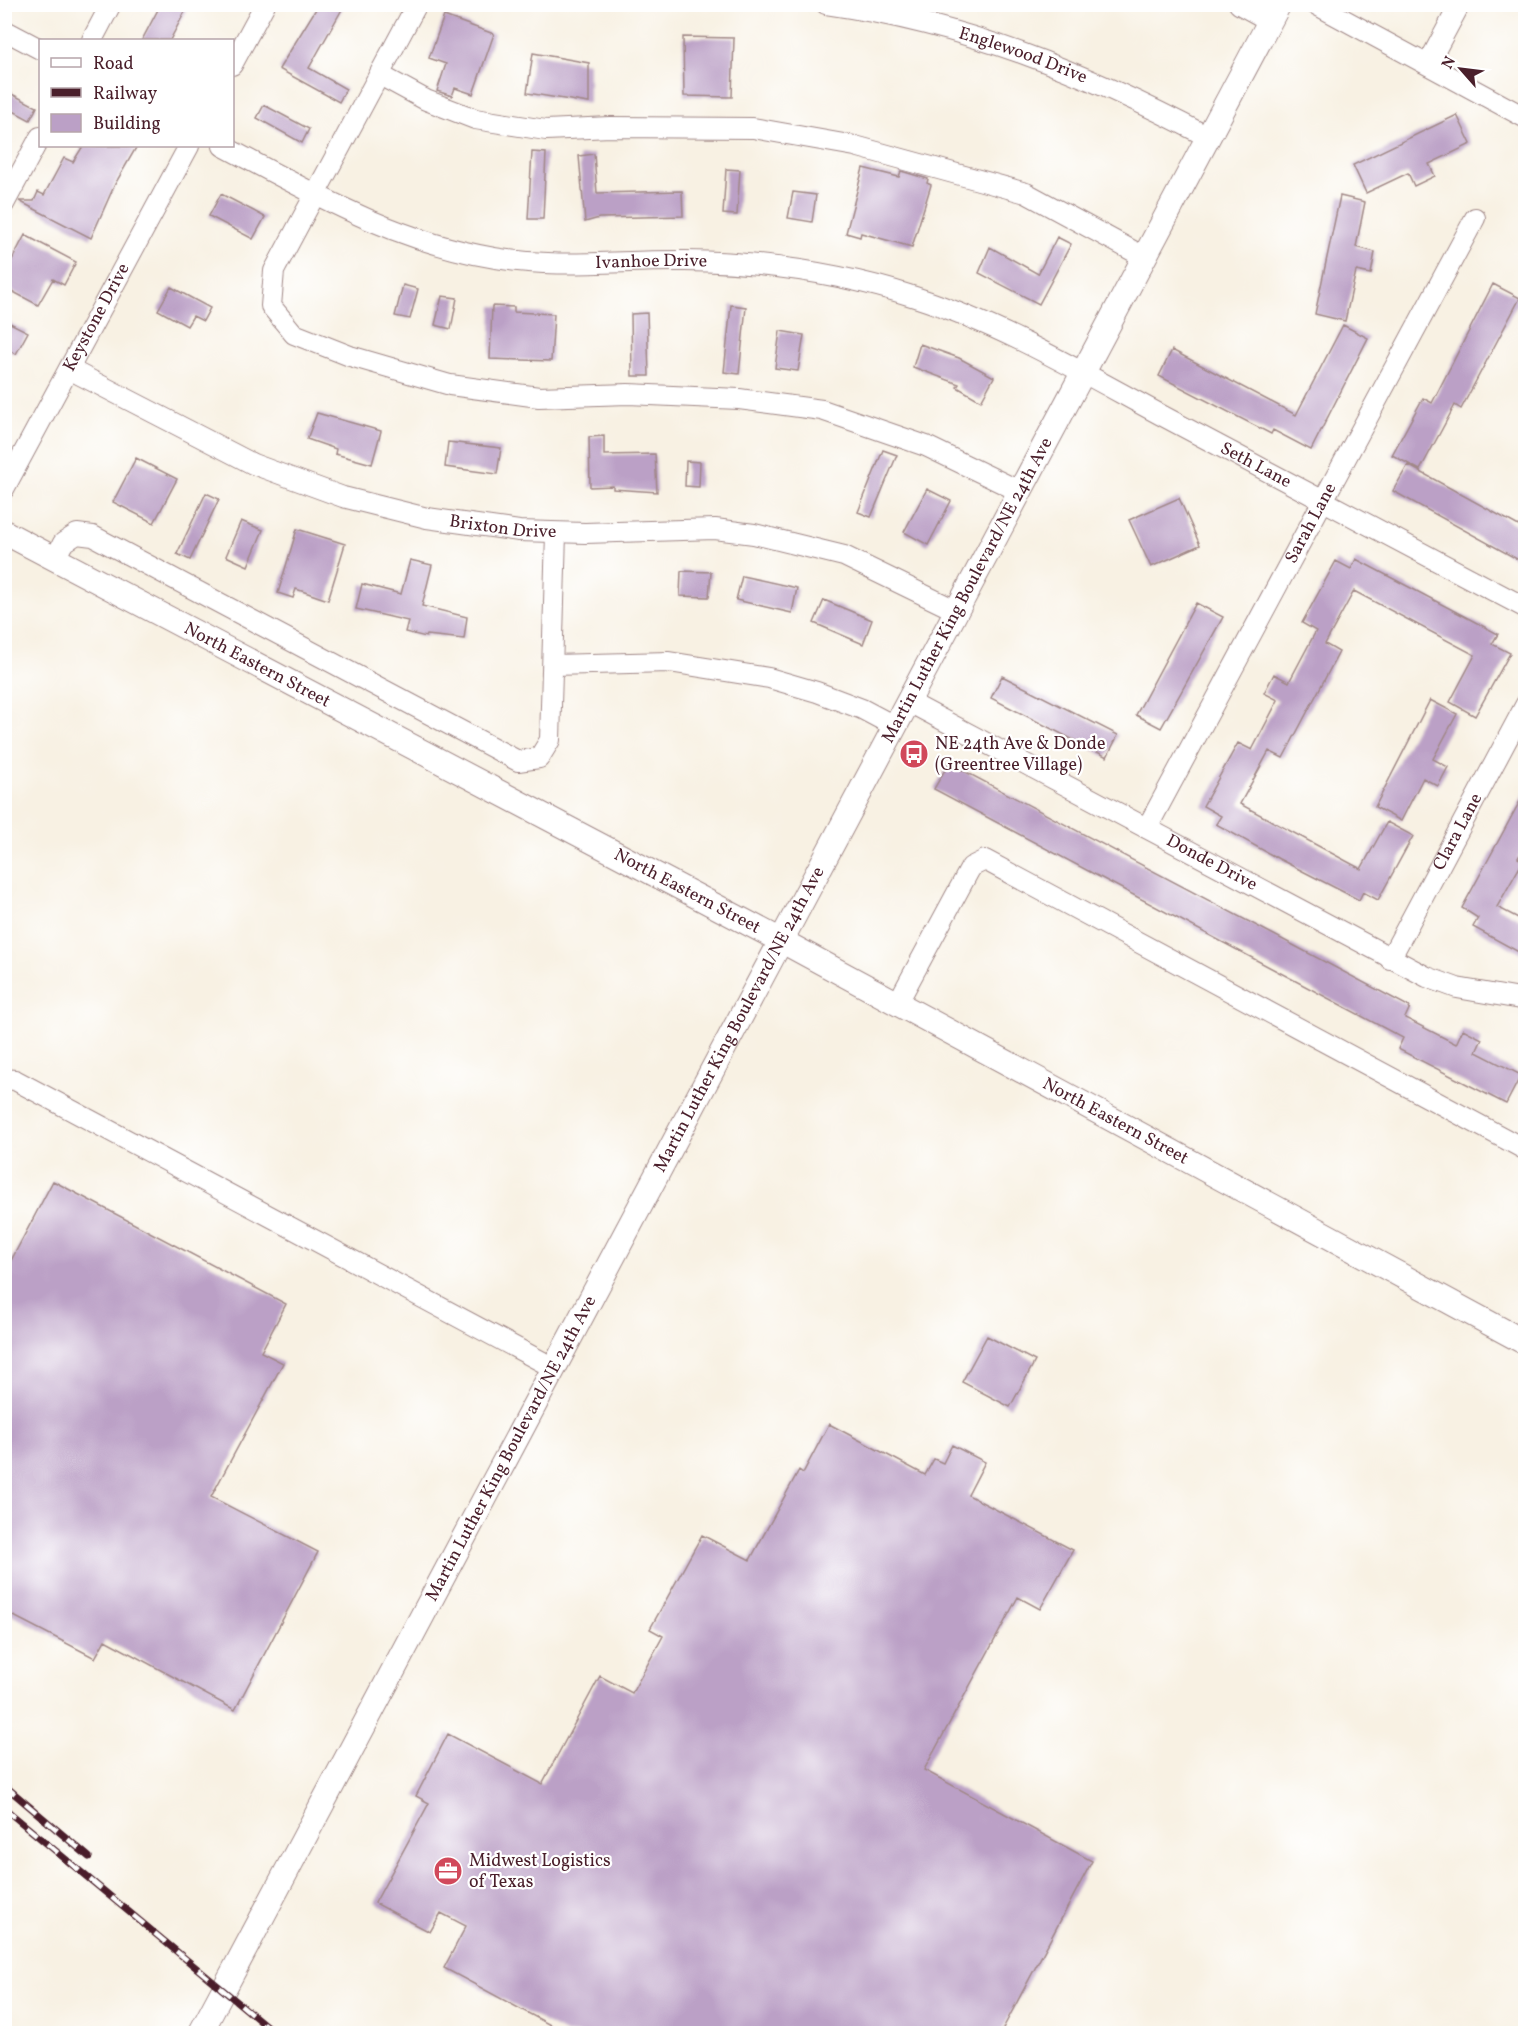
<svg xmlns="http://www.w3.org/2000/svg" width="1530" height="2038" font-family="Vollkorn,serif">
<rect width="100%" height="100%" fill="#fff"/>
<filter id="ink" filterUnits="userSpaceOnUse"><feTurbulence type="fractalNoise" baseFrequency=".0167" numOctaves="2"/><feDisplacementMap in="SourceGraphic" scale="12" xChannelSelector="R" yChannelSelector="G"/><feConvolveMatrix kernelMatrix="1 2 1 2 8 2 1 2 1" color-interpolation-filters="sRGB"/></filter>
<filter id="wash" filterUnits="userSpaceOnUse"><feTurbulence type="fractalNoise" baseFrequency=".008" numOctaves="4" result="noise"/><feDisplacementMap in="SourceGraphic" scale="24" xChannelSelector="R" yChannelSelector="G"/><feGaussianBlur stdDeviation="1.35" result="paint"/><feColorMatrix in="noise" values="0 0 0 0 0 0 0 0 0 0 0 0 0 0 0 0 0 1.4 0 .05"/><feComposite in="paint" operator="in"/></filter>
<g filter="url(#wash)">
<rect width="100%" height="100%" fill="#f8f1e3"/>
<g id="blocks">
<path fill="#bba0c6" d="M161 4H189L170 40H142Z
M319 4H345L309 68 346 89 339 102 279 69Z
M444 16 494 34 473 94 455 88 452 96 437 91 446 64 429 58Z
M683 37 734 38 732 97 684 96Z
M533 53 589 63V103L527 93Z
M4 90 37 107 30 120 4 106Z
M264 105 309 129 302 143 257 118Z
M1457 115 1471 144 1429 164 1435 176 1414 186 1408 173 1366 193 1353 165Z
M83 146H137L115 184 91 238 19 201H34L38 192 44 195 64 158 73 162Z
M532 152 546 153 543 219H528Z
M594 154 597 193 682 191 683 216 599 218 585 222 579 156Z
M863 168 899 177 901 171 928 179 927 183 931 185 912 247 861 233 860 237 846 233Z
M726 169 740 170 737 215 723 214Z
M793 192 816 195 812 222 788 218Z
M221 194 265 217 253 239 209 216Z
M1340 196 1365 202 1356 247 1375 252 1371 274 1356 271 1345 321 1315 314Z
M25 235 76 262 64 285 53 279 38 305 4 287V275Z
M1057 237 1071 244 1039 304 979 273 990 247 1038 274Z
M1493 284 1520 298 1461 409 1455 405 1420 470 1392 455 1423 398 1432 403Z
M403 285 418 289 410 319 395 316Z
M171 287 210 308 203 321 193 316 187 326 158 310Z
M442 296 457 298 451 329 435 325Z
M731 305 746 307 739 374 724 372Z
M492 306 514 307V312L554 314 551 361 490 359Z
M647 313 649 376H632L631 314Z
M4 320 28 332 16 354 4 348Z
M1343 325 1368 338 1311 450 1273 430 1271 434 1159 376 1172 350 1296 415Z
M780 331 804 335 798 371 775 368Z
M920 344 959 358 994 377 981 401 957 387 959 384 913 367Z
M317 413 381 431 372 464 335 454 336 449 307 439Z
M604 436V455L655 454 657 492 613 489V486L590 487 589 437Z
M448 442 501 448 497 474 445 467Z
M883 450 897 455 871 517 858 512Z
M136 458 177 479 154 523 113 502Z
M686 461 700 462 699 487 685 486Z
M1408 465 1526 530V564L1393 491Z
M927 489 951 501 928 545 904 532Z
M206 493 219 499 190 560 177 554Z
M1179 498 1200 545 1151 567 1129 520Z
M241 521 263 530 248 566 226 556Z
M297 529 345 544 328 600 296 589 293 598 278 593Z
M1356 559 1498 634 1492 644 1510 653 1475 716 1450 702 1475 655 1354 591 1325 644 1339 652 1283 758 1269 751 1240 804 1361 869 1387 822 1413 836 1378 900 1363 892 1359 900 1279 859 1216 824 1221 816 1203 806 1238 743 1252 750 1278 700 1264 693 1274 674 1289 682 1316 631 1302 623 1336 561 1351 569Z
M410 560 432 565 422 606 467 617 464 639 427 635 426 637 405 632 408 621 356 609 362 584 401 594Z
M681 571 711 572 709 597 680 596Z
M742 576 797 588 792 613 736 600Z
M824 600 872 620 863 644 814 623Z
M1196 603 1223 617 1161 728 1136 715Z
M1002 676 1118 735 1107 757 991 698Z
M1430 700 1457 714 1433 759 1448 767 1438 786 1423 778 1401 821 1375 807Z
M949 763 1410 1007 1405 1018 1456 1044 1463 1029 1482 1039 1476 1052 1521 1075 1506 1104 1398 1049 1403 1038 934 789Z
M1526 790V844L1518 858 1523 861 1497 907 1526 922V956L1473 927 1478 918 1462 908Z
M53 1181 286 1304 261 1352 283 1363 211 1497 318 1552 235 1710 105 1640 95 1658 4 1611V1274Z
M987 1336 1035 1361 1010 1407 962 1382Z
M829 1424 925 1475 934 1459 943 1463 952 1445 985 1462 968 1495 1073 1550 1040 1609 1018 1597 924 1770 1092 1861 1000 2034H567L444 1968 466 1926 441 1913 430 1932 375 1903 429 1803 416 1796 448 1734 542 1784 600 1676 632 1693 663 1636 650 1629 702 1535 750 1560 799 1470 803 1473Z"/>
</g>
</g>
<g filter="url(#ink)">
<use href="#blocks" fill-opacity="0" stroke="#a18887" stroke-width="1.5"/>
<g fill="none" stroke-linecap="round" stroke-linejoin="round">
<g stroke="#a18887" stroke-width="22">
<g id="minor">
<path d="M417 4 274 271 271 306 294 334 350 356 450 385 539 397 628 394 739 399 822 410 926 446 1019 491"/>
<path id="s1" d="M826 4C965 24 1085 72 1208 137"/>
<path d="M1239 4 1270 21"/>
<path d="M1315 4 1526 118"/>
<path d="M4 30 40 49"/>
<path d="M92 40 111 4"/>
<path d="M1428 64 1460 4"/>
<path d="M232 65 265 4"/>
<path d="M380 75 426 100 475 119 546 130 610 127 753 128 855 146 1026 193 1144 257"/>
<path id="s2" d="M223 146C312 193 394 241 495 258 558 269 622 260 685 261 763 262 841 273 915 297 1002 325 1083 373 1163 416 1284 480 1404 544 1526 608"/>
<path d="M4 204 40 137"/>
<path id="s3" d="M69 369 253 464 343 497 427 518 519 531 585 533 715 529 754 534 844 556 955 610"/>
<path id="s4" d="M4 489 189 146"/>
<path d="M55 559 63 543 77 534 93 536 518 761 539 758 550 740 556 533"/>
<path d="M553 665 669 662 769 678 817 692 862 709 894 726"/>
<path id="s5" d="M907 701 1427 977 1457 988 1526 1000"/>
<path id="s6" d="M1147 828 1475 218"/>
<path id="s7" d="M1390 959 1526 704"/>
<path d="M897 1004 971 867 985 860 1526 1150"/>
<path d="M4 1079 15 1080 552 1367"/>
</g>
</g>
<g stroke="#a18887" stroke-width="26">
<g id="major">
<path id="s8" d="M4 532 780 940 1526 1343"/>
<path id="s9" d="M200 2034 1279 4"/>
</g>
</g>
<use href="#minor" stroke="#fff" stroke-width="20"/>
<use href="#major" stroke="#fff" stroke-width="24"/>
<g stroke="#4a1f2b" stroke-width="7">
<path id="rail" d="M4 1785 89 1857
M4 1808 276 2034"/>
</g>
<use href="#rail" stroke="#fff" stroke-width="4.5" stroke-dasharray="14" stroke-linecap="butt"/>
</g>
</g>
<defs>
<g id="bus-disc" transform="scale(1.5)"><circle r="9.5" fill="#d1495b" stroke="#fff"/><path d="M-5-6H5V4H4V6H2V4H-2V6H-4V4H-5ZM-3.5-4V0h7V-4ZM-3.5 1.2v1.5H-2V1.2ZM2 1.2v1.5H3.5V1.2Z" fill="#fff"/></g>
<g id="office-disc" transform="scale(1.5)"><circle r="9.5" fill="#d1495b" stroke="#fff"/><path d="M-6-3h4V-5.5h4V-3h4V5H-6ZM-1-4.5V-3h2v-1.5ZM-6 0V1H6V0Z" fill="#fff"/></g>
</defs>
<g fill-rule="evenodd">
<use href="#bus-disc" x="914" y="754"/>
<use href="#office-disc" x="448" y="1871"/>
</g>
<g text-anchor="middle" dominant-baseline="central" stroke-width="4.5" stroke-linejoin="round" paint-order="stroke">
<g font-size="18" fill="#4a1f2b" stroke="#fff">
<text stroke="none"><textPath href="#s1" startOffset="204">Englewood Drive</textPath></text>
<text stroke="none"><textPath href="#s2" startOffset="452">Ivanhoe Drive</textPath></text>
<text stroke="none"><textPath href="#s4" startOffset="195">Keystone Drive</textPath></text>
<text stroke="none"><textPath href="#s2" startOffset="1100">Seth Lane</textPath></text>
<text stroke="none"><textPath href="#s6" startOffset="346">Sarah Lane</textPath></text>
<text stroke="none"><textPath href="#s3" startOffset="466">Brixton Drive</textPath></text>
<text stroke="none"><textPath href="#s9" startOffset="1635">Martin Luther King Boulevard/NE 24th Ave</textPath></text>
<text stroke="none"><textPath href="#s8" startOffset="286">North Eastern Street</textPath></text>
<text stroke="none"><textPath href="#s7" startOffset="144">Clara Lane</textPath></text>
<text stroke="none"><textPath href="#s5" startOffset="345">Donde Drive</textPath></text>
<text stroke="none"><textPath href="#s8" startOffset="772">North Eastern Street</textPath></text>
<text stroke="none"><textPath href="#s9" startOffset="1149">Martin Luther King Boulevard/NE 24th Ave</textPath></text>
<text stroke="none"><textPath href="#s8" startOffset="1258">North Eastern Street</textPath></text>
<text stroke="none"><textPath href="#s9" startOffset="663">Martin Luther King Boulevard/NE 24th Ave</textPath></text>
</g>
<g font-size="18" fill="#4a1f2b" stroke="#fff" text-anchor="start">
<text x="935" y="744">NE 24th Ave &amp; Donde<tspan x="935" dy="21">(Greentree Village)</tspan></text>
<text x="469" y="1861">Midwest Logistics<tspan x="469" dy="21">of Texas</tspan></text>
</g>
</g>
<rect width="1530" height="2038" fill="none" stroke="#fff" stroke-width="24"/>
<rect x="39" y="39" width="195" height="108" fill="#ffffff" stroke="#b7a5aa" stroke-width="1.5"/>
<rect x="51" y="58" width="30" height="9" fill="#ffffff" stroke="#b7a5aa" stroke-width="1.5"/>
<text x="93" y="69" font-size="18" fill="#4a1f2b">Road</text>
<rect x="51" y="88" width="30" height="9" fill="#4a1f2b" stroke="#b7a5aa" stroke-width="1.5"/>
<text x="93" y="99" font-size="18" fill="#4a1f2b">Railway</text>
<rect x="51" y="114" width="30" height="18" fill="#bba0c6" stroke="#b7a5aa" stroke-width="1.5"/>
<text x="93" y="129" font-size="18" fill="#4a1f2b">Building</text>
<g transform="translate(1461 69) rotate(298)" stroke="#ffffff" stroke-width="4.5" paint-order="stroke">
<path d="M0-4.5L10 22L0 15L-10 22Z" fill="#4a1f2b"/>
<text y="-9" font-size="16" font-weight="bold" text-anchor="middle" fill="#4a1f2b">N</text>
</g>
</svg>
